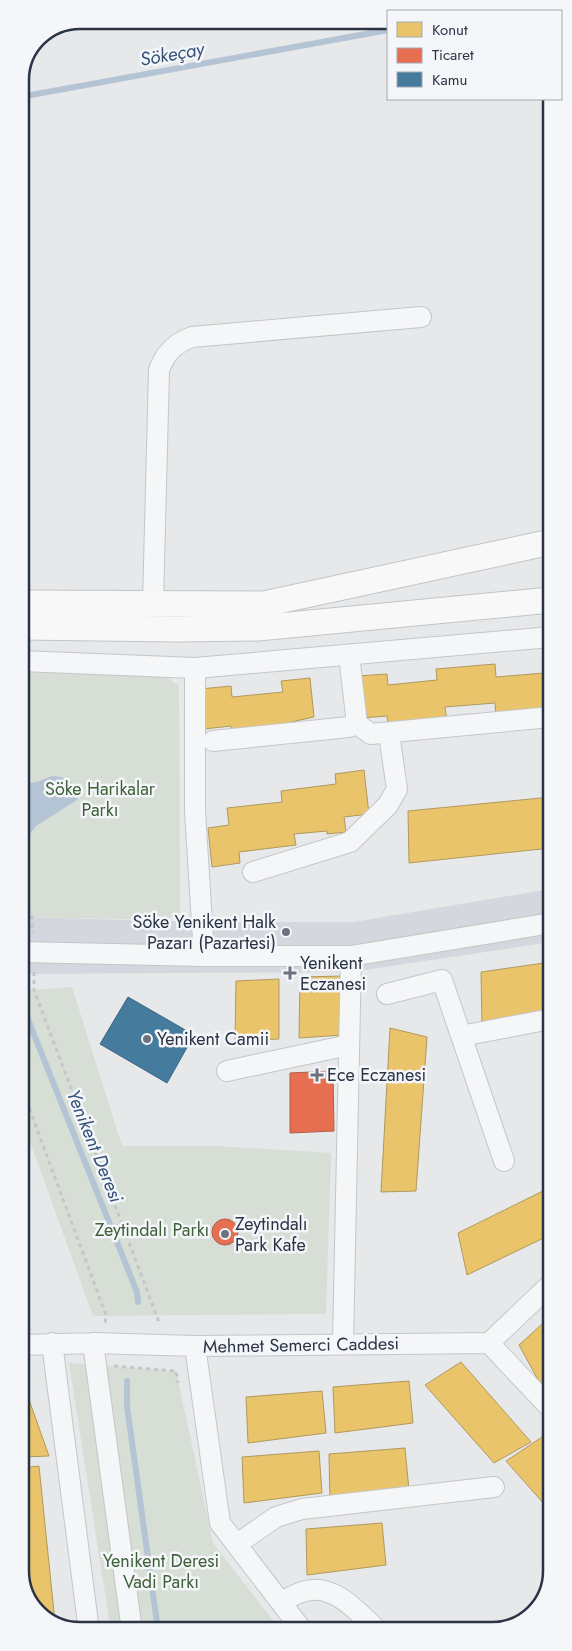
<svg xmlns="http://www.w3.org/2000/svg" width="572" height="1651" font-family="Jost,sans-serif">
<rect width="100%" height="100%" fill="#e6e8ea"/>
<path fill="#d4d7dd" d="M551 889V942L351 972 21 974V917L202 922H354Z"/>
<path fill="#d6ded6" d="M21 672 164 675 179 686 180 912 167 920 21 917Z
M72 987 122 1146H215L331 1153 326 1314 93 1316 21 1117V991Z
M69 1363 176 1371 213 1543 280 1630 111 1631Z"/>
<path fill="#b4c4d5" d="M52 776C66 777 71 779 78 791L77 800 36 826 27 838 21 834V784L37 782Z"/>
<path fill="#e9c46a" stroke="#b0995f" d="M543 659H551V714L496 719 495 703 445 707 447 721 388 726 387 716 361 718 357 676 387 674 388 685 437 680 436 669 495 664 496 677 544 673Z
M310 678 314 717 291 722 292 733 233 739 231 726 204 729 200 689 231 686 232 697 283 692 281 681Z
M364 770 369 814 344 817 346 832 327 834V831L294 834 296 845 239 852 240 863 212 867 208 828 229 825 227 808 282 802 281 791 336 784 335 774Z
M551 797V848L409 863 408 811Z
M551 962V1016L482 1027 481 972Z
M343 976V1035L299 1038 300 977Z
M279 979V1039L235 1041 236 981Z
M390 1028 427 1037 416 1191 381 1192Z
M551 1187 552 1234 467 1275 458 1233Z
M552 1315V1382L543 1389 519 1345Z
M461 1362 531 1442 494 1463 425 1385Z
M22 1380 49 1456 22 1457Z
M409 1381 413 1423 335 1433 333 1387Z
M322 1391 326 1433 248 1443 246 1397Z
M542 1437 552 1448V1513L506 1461Z
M405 1448 409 1490 330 1500 329 1454Z
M319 1451 322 1493 244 1503 242 1457Z
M39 1466 55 1622 41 1616 22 1586V1468Z
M382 1523 386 1565 307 1575 306 1529Z"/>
<path fill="#e76f51" stroke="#af5d4d" d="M333 1071 334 1131 290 1133V1073Z
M212 1232a13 13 0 1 1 26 0a13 13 0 1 1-26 0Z"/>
<path fill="#457b9d" stroke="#3d6683" d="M128 997 194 1035 167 1083 100 1044Z"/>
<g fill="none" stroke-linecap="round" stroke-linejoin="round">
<path stroke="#b4c4d5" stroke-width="6" d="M20 97 388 30
M21 1002 137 1292 138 1302
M127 1381V1406L158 1630"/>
<g stroke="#c4c6c8" stroke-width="22">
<path id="minor" d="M153 604 159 370C165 353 175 343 192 337L421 317
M349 655 357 724 371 734 551 717
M21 661 195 668 551 637
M195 668V810L204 956
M213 741 349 727 357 724
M253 872 350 842 388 805 397 789 389 734
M21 952 204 956H351L551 923
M387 994 442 980 504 1161
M461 1036 551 1019
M227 1071 349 1045
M52 1343 89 1631
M93 1343 132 1631
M489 1343 552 1283
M343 1344 351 956
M22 1345 93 1343 195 1346 489 1343 552 1410
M195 1346 220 1523 302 1630
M237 1544 276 1517 302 1509 494 1487
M281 1602C288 1599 295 1594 302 1592 332 1581 357 1611 377 1630"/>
</g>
<g stroke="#c2c5c8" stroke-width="27">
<path id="major" d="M21 603 264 604 551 542
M21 627 177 629 258 628 551 600"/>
</g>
<path stroke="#c5c6ca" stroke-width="3" stroke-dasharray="4 4" stroke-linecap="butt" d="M21 894 32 917 33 933
M21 917H32
M34 972V990L160 1325
M21 1086 106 1315 105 1326
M114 1366 176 1371 178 1383"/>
<use href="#minor" stroke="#f5f6f7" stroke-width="20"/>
<use href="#major" stroke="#f8f8f8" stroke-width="25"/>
</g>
<g fill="#6c737f" stroke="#f4f6f9" stroke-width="2">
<circle cx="286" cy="932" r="5"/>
<path d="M287.5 965.5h5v5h5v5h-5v5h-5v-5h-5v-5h5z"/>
<circle cx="147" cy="1039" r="5"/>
<path d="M314.5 1067.5h5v5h5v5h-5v5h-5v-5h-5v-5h5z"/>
<circle cx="225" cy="1234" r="5"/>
</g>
<g text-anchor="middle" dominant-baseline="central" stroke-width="5" stroke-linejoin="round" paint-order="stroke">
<g font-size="18" fill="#3f6138" stroke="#f4f6f9">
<text x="100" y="789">Söke Harikalar<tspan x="100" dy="21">Parkı</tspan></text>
<text x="152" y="1230">Zeytindalı Parkı</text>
<text x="161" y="1561">Yenikent Deresi<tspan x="161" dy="21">Vadi Parkı</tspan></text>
</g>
<g font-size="18" fill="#2b3445" stroke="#f4f6f9" text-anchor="start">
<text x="276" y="922" text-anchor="end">Söke Yenikent Halk<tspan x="276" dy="21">Pazarı (Pazartesi)</tspan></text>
<text x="300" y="963">Yenikent<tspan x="300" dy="21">Eczanesi</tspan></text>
<text x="157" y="1039">Yenikent Camii</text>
<text x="327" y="1075">Ece Eczanesi</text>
<text x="235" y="1224">Zeytindalı<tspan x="235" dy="21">Park Kafe</tspan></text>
</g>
<g font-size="18" fill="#2b3445" stroke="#f4f6f9">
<text transform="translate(301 1345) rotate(-1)">Mehmet Semerci Caddesi</text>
</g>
<g font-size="19" font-style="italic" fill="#34527a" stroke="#f4f6f9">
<text transform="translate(172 54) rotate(-10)">Sökeçay</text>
<text transform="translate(95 1146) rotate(68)">Yenikent Deresi</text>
</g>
</g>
<path d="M0 0H572V1651H0ZM80 29H492A51 51 0 0 1 543 80V1571A51 51 0 0 1 492 1622H80A51 51 0 0 1 29 1571V80A51 51 0 0 1 80 29Z" fill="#f4f6f9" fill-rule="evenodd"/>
<path fill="none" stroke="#2b3445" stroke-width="2.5" d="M80 29H492A51 51 0 0 1 543 80V1571A51 51 0 0 1 492 1622H80A51 51 0 0 1 29 1571V80A51 51 0 0 1 80 29Z"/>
<rect x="387" y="10" width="175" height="90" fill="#f4f6f9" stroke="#a4a8b1"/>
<rect x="397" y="22" width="25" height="15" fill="#e9c46a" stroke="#a4a8b1"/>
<text x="432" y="35" font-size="15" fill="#2b3445">Konut</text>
<rect x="397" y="48" width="25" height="15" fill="#e76f51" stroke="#a4a8b1"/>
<text x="432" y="60" font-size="15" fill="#2b3445">Ticaret</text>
<rect x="397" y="72" width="25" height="15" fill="#457b9d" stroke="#a4a8b1"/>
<text x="432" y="85" font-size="15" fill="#2b3445">Kamu</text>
</svg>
